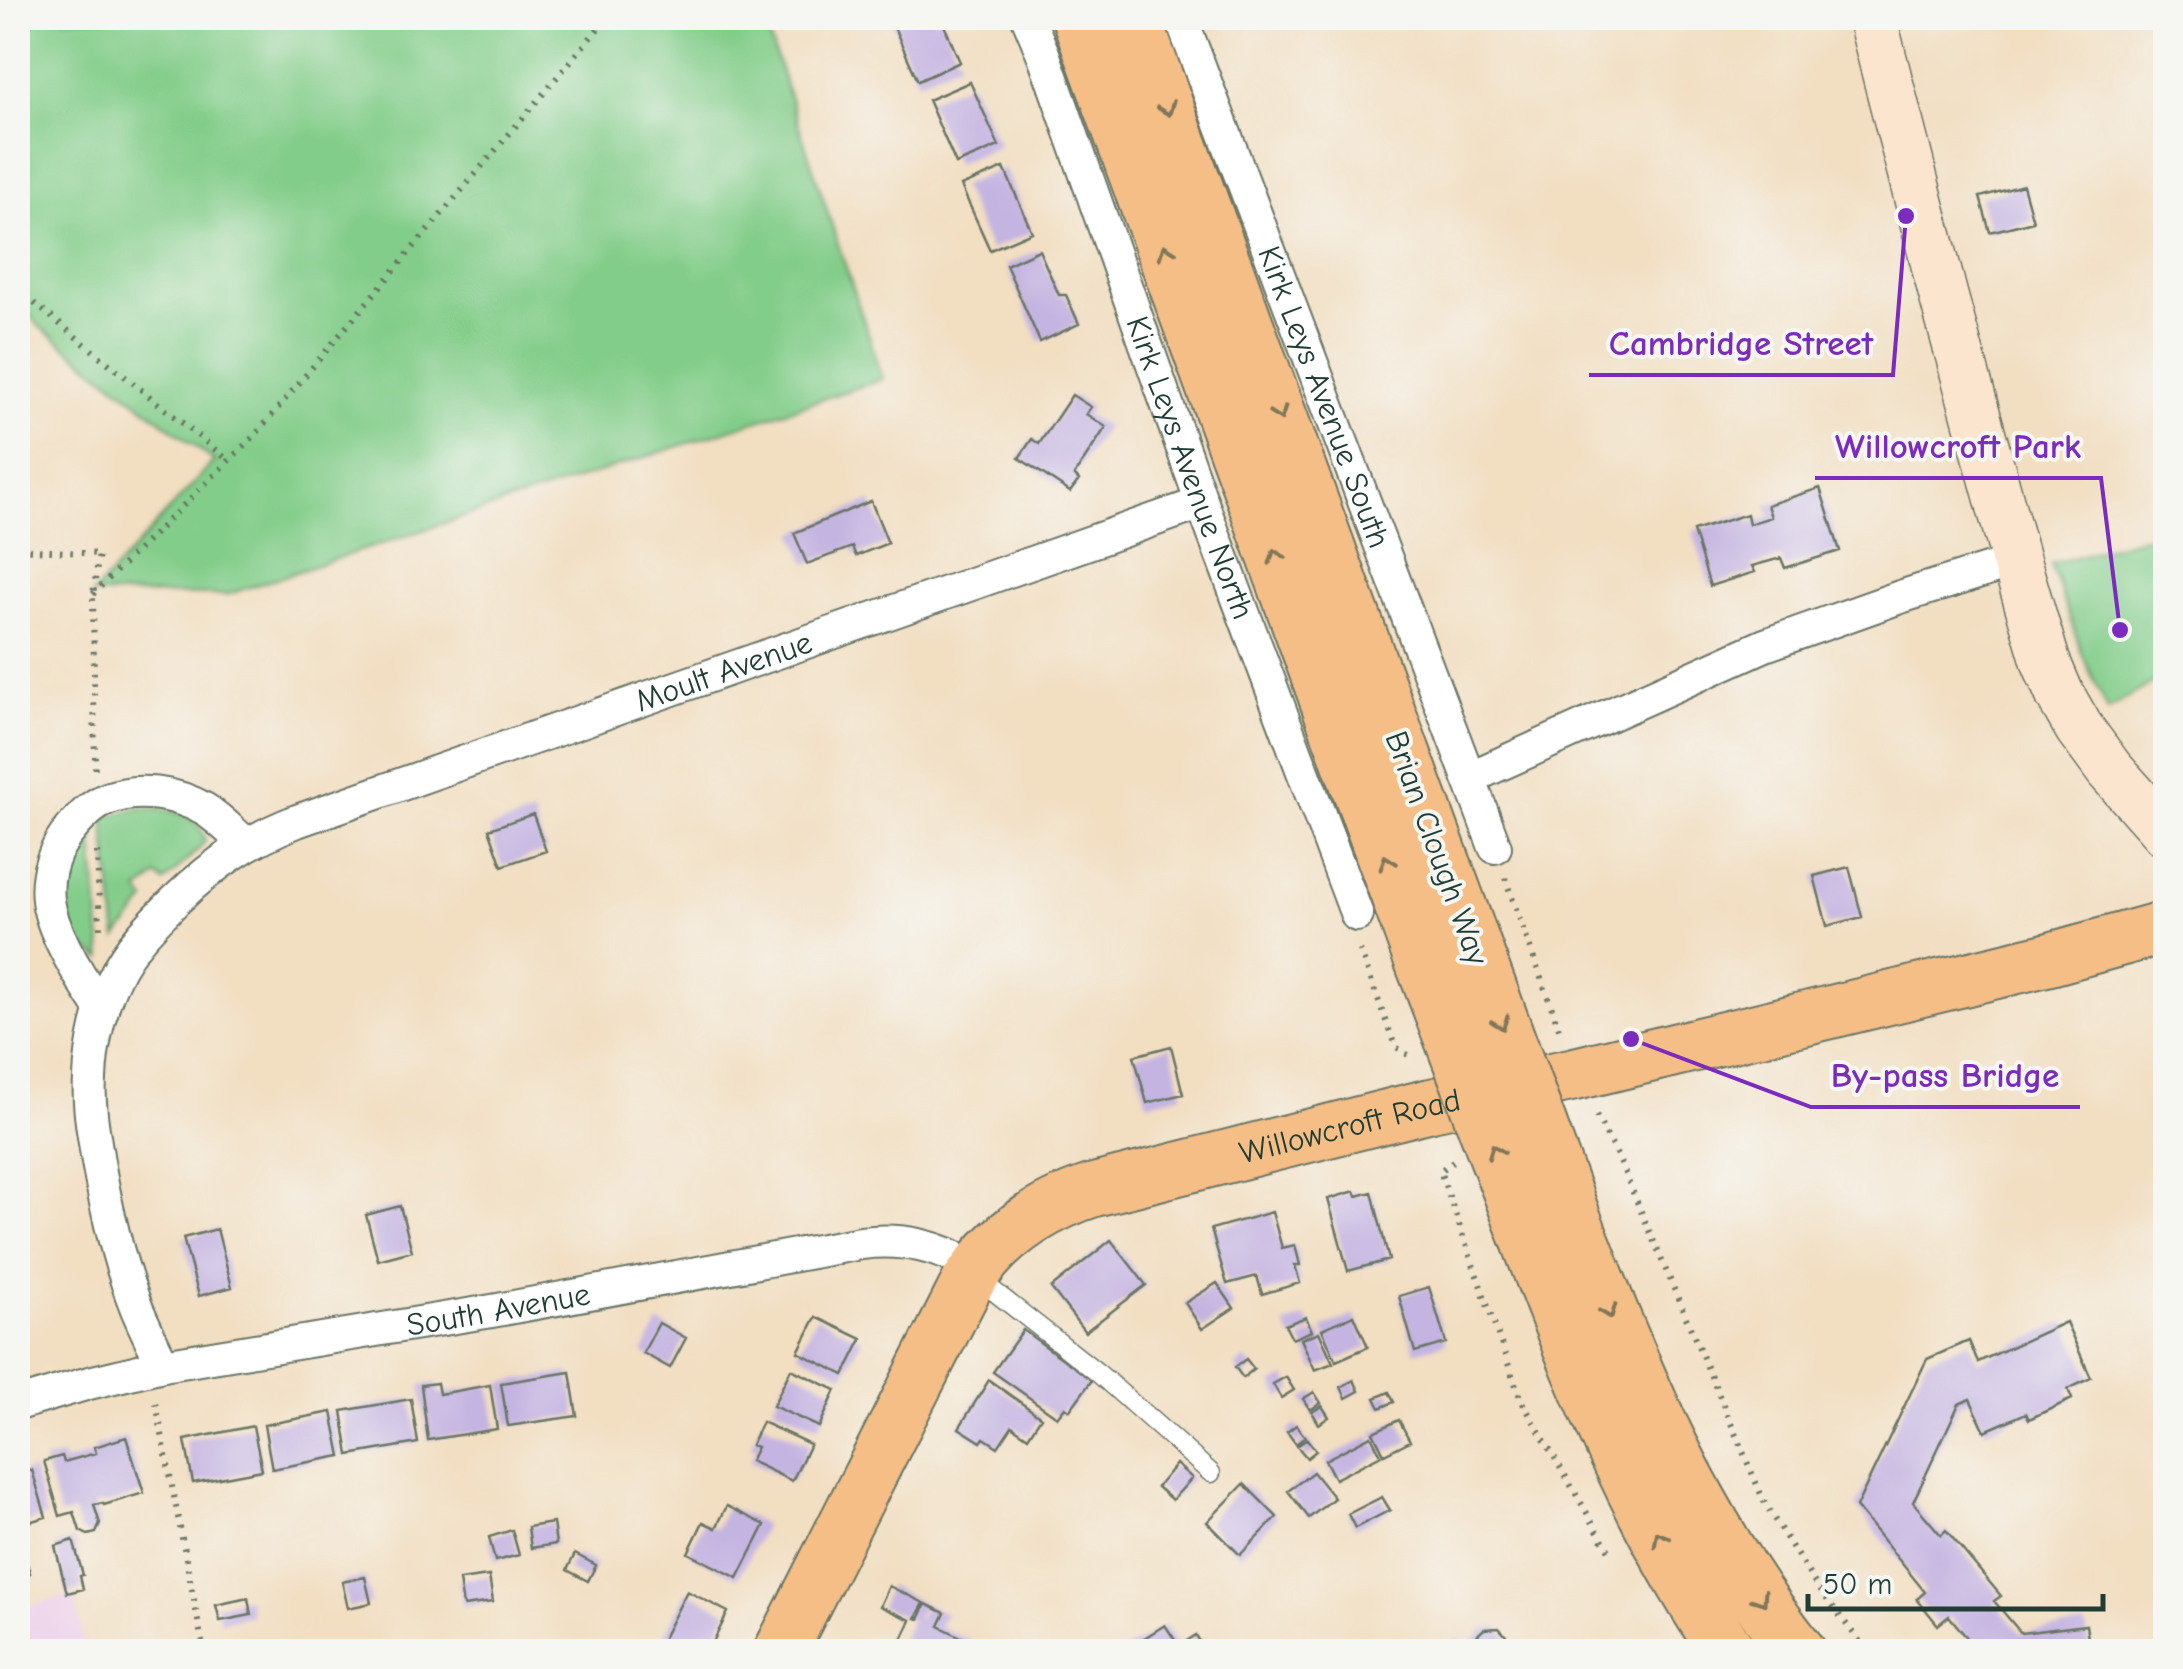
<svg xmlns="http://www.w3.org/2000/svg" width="2183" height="1669" font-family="'Comic Neue',sans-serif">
<rect width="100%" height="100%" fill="#f6f6f2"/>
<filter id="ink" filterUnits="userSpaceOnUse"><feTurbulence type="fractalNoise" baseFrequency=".01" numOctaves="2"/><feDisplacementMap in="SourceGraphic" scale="20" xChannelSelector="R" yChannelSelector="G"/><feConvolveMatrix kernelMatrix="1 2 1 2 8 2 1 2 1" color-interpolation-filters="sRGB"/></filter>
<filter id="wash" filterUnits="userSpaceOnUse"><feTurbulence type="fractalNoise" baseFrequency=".0048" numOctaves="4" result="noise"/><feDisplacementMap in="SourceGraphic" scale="40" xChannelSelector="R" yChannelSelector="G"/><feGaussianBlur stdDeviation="2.25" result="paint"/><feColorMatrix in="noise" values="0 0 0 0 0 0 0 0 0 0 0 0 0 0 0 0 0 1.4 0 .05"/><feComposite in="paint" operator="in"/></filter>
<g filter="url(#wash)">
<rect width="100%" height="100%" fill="#f2dec1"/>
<path fill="#edd0e9" d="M73 1594 86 1651H18V1609Z"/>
<path fill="#83cd8a" stroke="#51855f" stroke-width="2.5" d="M18 18H763L883 379 226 595 93 594 214 461 40 327 18 303Z
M2165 531V675L2108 710 2083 656 2051 564Z
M140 808C165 809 198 811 205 840L201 847 164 882 157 876 139 891 146 901 117 938 104 817Z
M92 827 102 959C68 941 55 897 71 861 76 849 85 838 92 827Z"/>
<g id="blocks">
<path fill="#c4b4e1" d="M890 18H941L960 62 918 81Z
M970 82 999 146 956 164 928 100Z
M1004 168 1032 232 990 250 961 186Z
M2023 185 2033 221 1990 232 1980 197Z
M1039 250 1059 295H1066L1079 324 1040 342 1006 265Z
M1072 395 1091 407 1086 414 1106 427 1074 475 1079 480 1070 492 1019 458 1032 439 1039 444Z
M1820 488 1840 551 1785 568 1781 558 1752 566 1755 572 1710 586 1693 531 1747 514 1749 524 1771 517 1767 505Z
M871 501 888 543 856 556 852 547 807 564 794 533Z
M533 814 546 851 502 866 489 829Z
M1849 867 1862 917 1827 926 1814 876Z
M1171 1046 1183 1094 1147 1103 1134 1056Z
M1355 1191 1357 1196 1372 1192 1389 1260 1348 1271 1328 1199Z
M400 1206 412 1251 378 1260 366 1215Z
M1272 1212 1282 1248 1295 1245 1300 1265H1295L1300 1283 1262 1294 1257 1276 1227 1284 1211 1229Z
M217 1229 232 1287 199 1296 183 1238Z
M1111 1240 1146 1285 1085 1332 1051 1288Z
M1217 1283 1234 1308 1202 1329 1185 1303Z
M1429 1287 1446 1343 1415 1352 1399 1296Z
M1354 1315 1368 1347 1336 1361 1322 1329Z
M816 1317 862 1339 844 1375 798 1352Z
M1306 1317 1312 1331 1292 1339 1285 1325Z
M2066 1322 2091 1378 2068 1389 2072 1399 2029 1419 2026 1413 1985 1431 1970 1399 1959 1404 1913 1502 1941 1535 1946 1530 2001 1596 1994 1601 2021 1633 2086 1625 2090 1652H1979L1949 1616 1938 1625 1917 1599 1925 1592 1856 1507 1927 1359 1969 1341 1978 1362Z
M659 1323 686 1338 670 1368 643 1353Z
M1023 1330 1092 1380 1070 1410 1065 1407 1057 1417 993 1372Z
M1319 1332 1333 1363 1315 1370 1301 1339Z
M1246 1359 1254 1369 1243 1378 1235 1367Z
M791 1369 836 1390 819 1427 773 1406Z
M570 1372 577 1416 508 1426 501 1383Z
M1286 1377 1294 1390 1281 1398 1273 1384Z
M989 1380 1041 1417 1028 1437 1012 1426 998 1447 984 1438 981 1442 959 1428Z
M1354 1380 1359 1391 1346 1398 1341 1387Z
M437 1383 439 1394 490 1385 497 1429 428 1440 421 1385Z
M1314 1392 1321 1403 1310 1410 1303 1399Z
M1389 1392 1394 1402 1380 1408 1375 1398Z
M411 1399 418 1443 349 1455 342 1411Z
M1322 1406 1329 1417 1319 1424 1312 1412Z
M332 1412 341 1456 272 1469 264 1425Z
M1399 1420 1410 1441 1384 1454 1373 1432Z
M762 1422 810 1444 792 1481 750 1461 757 1447 751 1445Z
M1296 1425 1305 1437 1296 1444 1287 1432Z
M253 1426 262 1470 193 1483 185 1440Z
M1371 1436 1381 1455 1335 1479 1325 1460Z
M126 1437 144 1493 104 1505 103 1503 94 1505 100 1524 96 1533 88 1535 80 1531 74 1512 60 1516 44 1461 62 1456 64 1462 96 1453 94 1447Z
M1307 1439 1316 1451 1307 1458 1297 1446Z
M1176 1464 1192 1478 1172 1500 1157 1487Z
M32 1470 46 1517 18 1525V1475Z
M1313 1472 1334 1498 1309 1518 1288 1491Z
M1244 1484 1277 1517 1240 1555 1207 1522Z
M1382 1497 1390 1510 1355 1528 1348 1514Z
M727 1506 765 1525 738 1578 688 1553 703 1522 716 1528Z
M553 1523 556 1544 531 1548 528 1527Z
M512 1530 519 1555 495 1561 489 1537Z
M73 1540 83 1575 80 1576 83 1589 67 1593 55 1546Z
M21 1544 30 1573 18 1576V1545Z
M575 1554 596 1565 588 1581 567 1570Z
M489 1576 493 1602 463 1606 459 1580Z
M365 1577 371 1603 348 1608 342 1582Z
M889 1586 924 1603 916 1618 919 1619 926 1604 945 1613 939 1626 979 1646 976 1652H896L911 1620 880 1606Z
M687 1591 728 1612 708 1652H656Z
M248 1598 251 1615 220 1621 216 1605Z
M1165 1625 1179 1646 1196 1635 1206 1652H1122Z
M1499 1628 1520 1652H1443L1458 1638 1465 1647 1484 1629Z"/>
</g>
</g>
<g filter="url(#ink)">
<use href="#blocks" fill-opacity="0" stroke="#697565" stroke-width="2.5"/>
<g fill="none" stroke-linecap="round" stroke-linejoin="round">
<g stroke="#697565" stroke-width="21">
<path id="lane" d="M977 1278 1098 1373 1211 1473"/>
</g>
<g stroke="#697565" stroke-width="36">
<g id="street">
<path id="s1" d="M1028 18 1044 56 1202 503 1357 915"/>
<path id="s2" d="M1181 18 1469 778 1765 645 1900 597 2016 561"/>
<path d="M1469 778 1495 847"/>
<path d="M102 1010C83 982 52 934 48 900 45 874 54 848 71 829 81 817 92 805 107 799 137 787 176 793 204 809 219 818 232 832 246 844"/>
<path id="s3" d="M163 1365C154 1346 145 1328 137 1309 118 1262 107 1212 98 1162 94 1135 88 1107 90 1079 91 1045 100 1006 115 976 129 946 154 922 177 899 215 863 248 840 297 821L1202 503"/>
<path id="s4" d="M18 1404 89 1383 163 1365 492 1311 861 1243C904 1238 939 1246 977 1269"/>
</g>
</g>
<g stroke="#697565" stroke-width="51">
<path id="secondary" d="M1872 18 1943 294 2016 561 2046 662 2060 695 2079 728 2109 769 2166 833"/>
</g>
<g stroke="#697565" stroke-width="56">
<g id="primary">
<path id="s5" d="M780 1652 968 1282C998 1235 1042 1207 1094 1190L1431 1105 1575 1074 2050 959 2166 927"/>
</g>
</g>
<g stroke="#697565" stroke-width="59">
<path id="highway" d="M1080 18 1420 954
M1133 18 1468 932
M1574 1221C1633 1374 1695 1522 1798 1652
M1530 1242C1583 1383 1642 1526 1728 1652"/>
</g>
<path stroke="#697565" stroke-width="6" stroke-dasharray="2.5 8" stroke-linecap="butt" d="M18 290 228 460
M18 549 99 554 93 594 95 769
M93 594 256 434 607 18
M97 852 100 929
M1505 878 1560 1031
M1360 950 1395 1046 1408 1055
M1596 1116 1618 1157 1766 1506 1816 1585 1868 1652
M1453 1161 1440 1171 1521 1400 1611 1554
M156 1403 204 1652"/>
<use href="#lane" stroke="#fff" stroke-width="18"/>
<use href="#street" stroke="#fff" stroke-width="32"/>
<use href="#secondary" stroke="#fbe5cf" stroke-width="48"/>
<use href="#primary" stroke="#f6be87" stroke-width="52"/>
<use href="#highway" stroke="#f6be87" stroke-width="55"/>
<g stroke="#697565" stroke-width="59" stroke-linecap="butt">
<path id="highway-bridge" d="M1468 932 1574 1221
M1420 954 1530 1242"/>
</g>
<use href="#highway-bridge" stroke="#f6be87" stroke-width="55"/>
</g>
<defs><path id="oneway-chevron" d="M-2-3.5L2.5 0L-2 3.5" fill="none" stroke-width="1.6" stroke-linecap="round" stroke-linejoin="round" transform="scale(2.5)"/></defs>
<g stroke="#807759">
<use href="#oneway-chevron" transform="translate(1167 109) rotate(69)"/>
<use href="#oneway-chevron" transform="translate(1166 251) rotate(-110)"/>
<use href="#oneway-chevron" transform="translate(1279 414) rotate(70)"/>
<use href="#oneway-chevron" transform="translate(1276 556) rotate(-110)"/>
<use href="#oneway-chevron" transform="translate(1387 862) rotate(-110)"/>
<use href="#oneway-chevron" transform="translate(1501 1023) rotate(70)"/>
<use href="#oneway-chevron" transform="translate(1495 1151) rotate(-111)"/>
<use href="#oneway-chevron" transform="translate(1609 1312) rotate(69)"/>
<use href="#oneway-chevron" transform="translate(1660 1538) rotate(-119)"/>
<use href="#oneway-chevron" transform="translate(1761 1599) rotate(56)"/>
</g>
</g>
<g text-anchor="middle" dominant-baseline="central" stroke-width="8" stroke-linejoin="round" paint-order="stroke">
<g font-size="32" fill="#1f3d34" stroke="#f6f6f2">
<text stroke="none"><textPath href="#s2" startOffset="405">Kirk Leys Avenue South</textPath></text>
<text stroke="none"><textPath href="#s1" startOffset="478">Kirk Leys Avenue North</textPath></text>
<text stroke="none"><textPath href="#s3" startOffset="1100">Moult Avenue</textPath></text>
<text transform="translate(1437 848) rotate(70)">Brian Clough Way</text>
<text stroke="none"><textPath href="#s5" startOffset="838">Willowcroft Road</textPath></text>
<text stroke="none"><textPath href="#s4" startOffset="490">South Avenue</textPath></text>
</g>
</g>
<path fill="none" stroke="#7b2cbf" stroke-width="4" d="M1906 216L1893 375H1589M2120 630L2101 478H1815M1631 1039L1811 1107H2080"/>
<g fill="#7b2cbf" stroke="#f6f6f2" stroke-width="4">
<circle cx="1906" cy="216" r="10"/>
<circle cx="2120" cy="630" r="10"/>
<circle cx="1631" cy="1039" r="10"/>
</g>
<g font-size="35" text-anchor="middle" font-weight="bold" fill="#7b2cbf" stroke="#f6f6f2" stroke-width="8" stroke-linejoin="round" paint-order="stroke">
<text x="1741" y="355">Cambridge Street</text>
<text x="1958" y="458">Willowcroft Park</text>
<text x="1945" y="1087">By-pass Bridge</text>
</g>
<rect width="2183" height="1669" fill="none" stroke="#f6f6f2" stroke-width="60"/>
<path d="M1808 1594v15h295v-15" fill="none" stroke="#1f3d34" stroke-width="5"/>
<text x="1823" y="1594" font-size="30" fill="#1f3d34" stroke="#f6f6f2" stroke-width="8" paint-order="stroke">50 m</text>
</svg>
